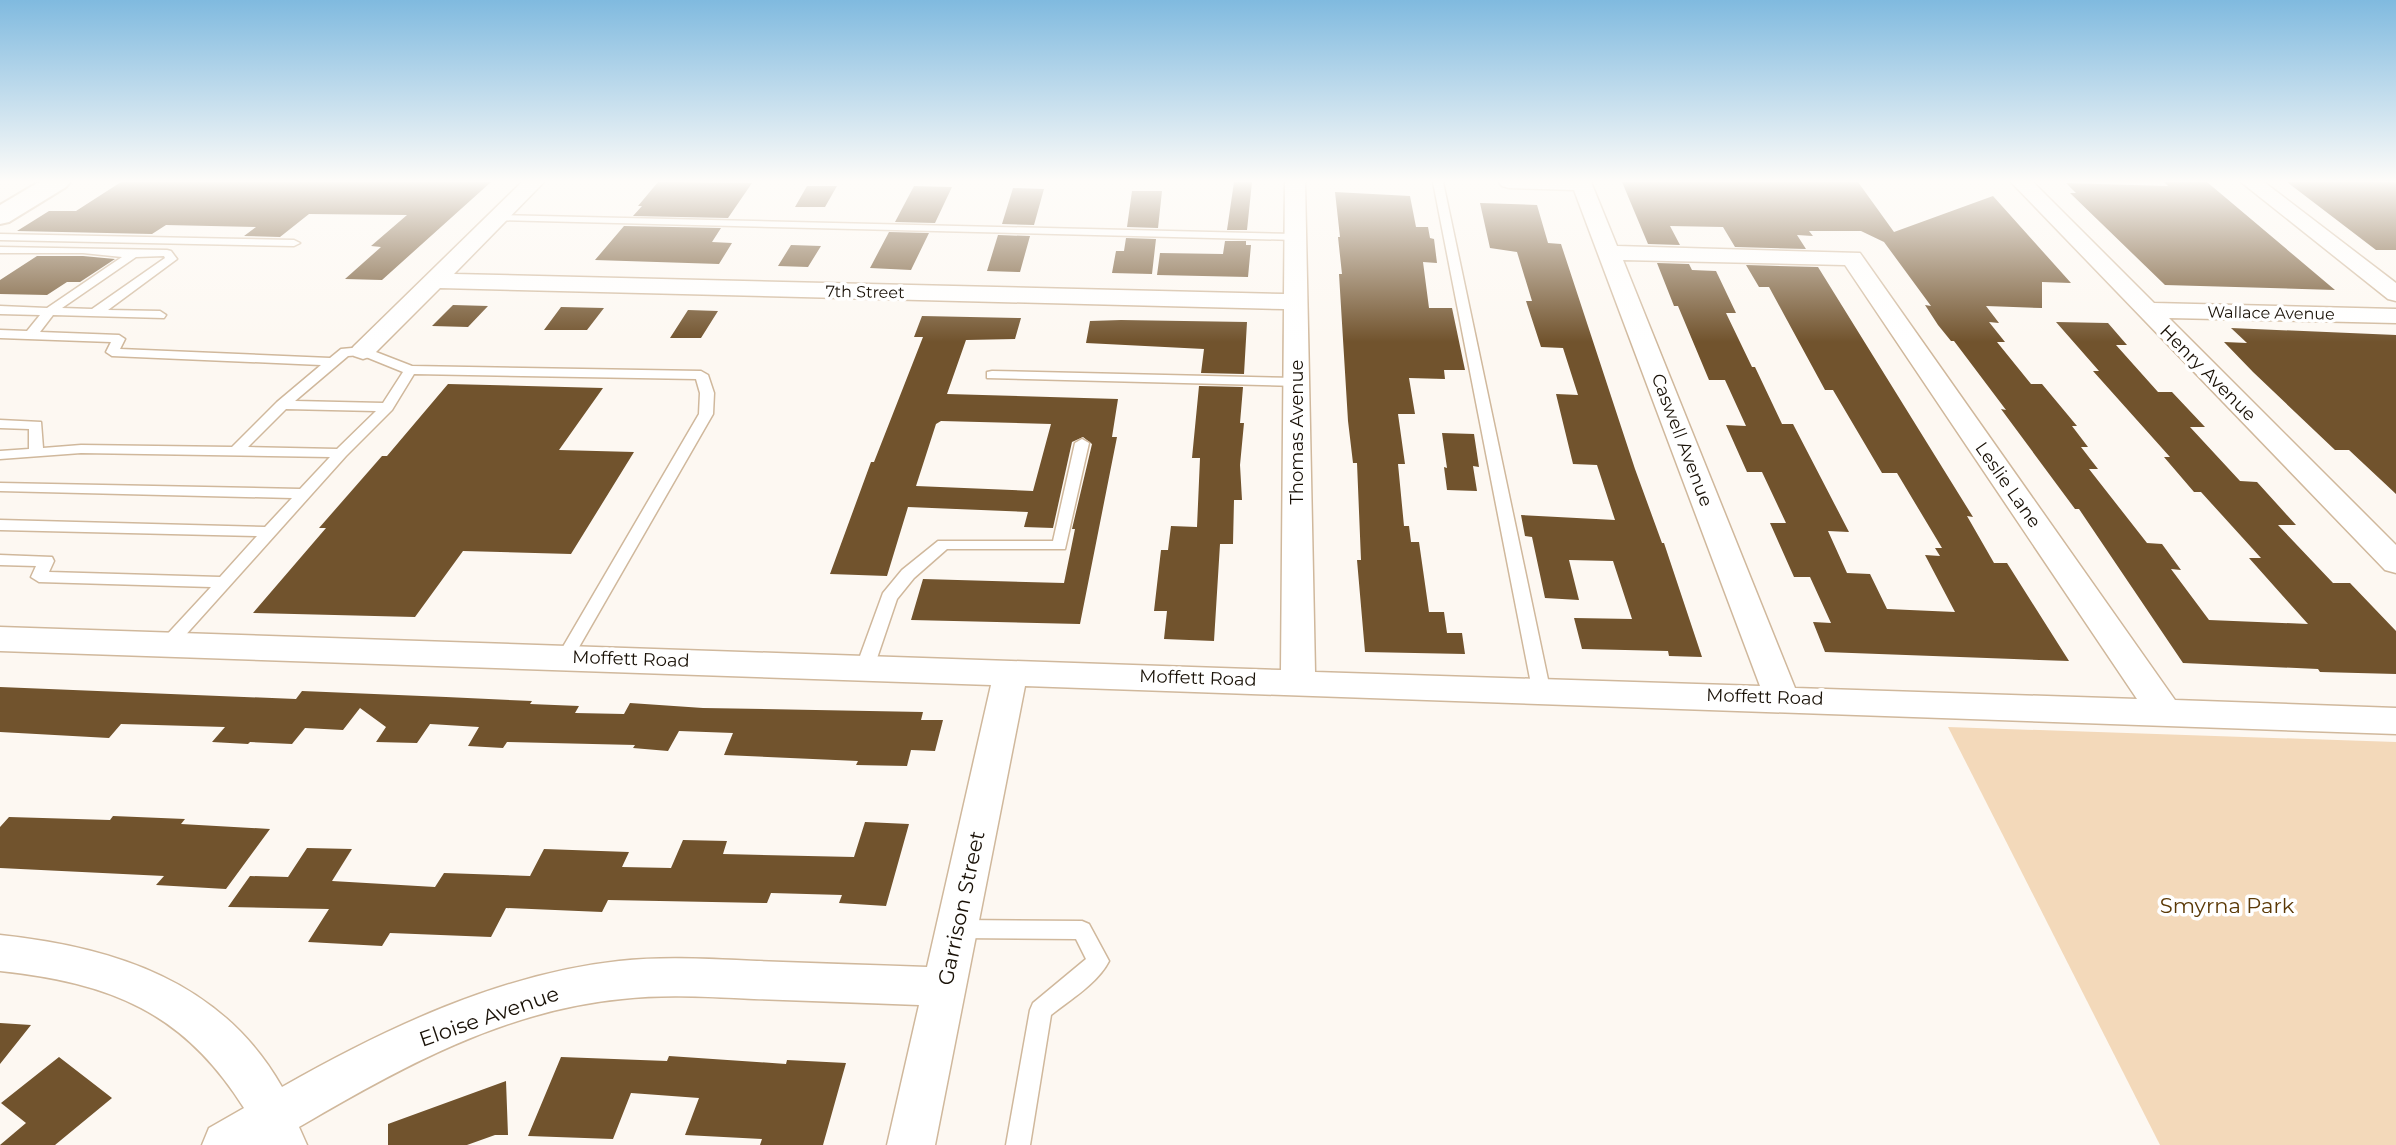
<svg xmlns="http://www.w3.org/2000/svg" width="2396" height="1145" font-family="Montserrat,sans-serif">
<rect width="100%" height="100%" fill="#fdf8f2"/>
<path fill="#f3d9ba" d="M1948 727 2396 742V1145H2160Z"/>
<path fill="#71532d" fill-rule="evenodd" d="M121 182H491L382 280 345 279 381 247 371 246 407 215 309 214 280 237 244 236 256 227 166 225 152 234 17 231 49 211H76Z
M658 182H672L752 183 728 218 633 216 642 206H638Z
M1234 182H1252L1247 230H1227Z
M1622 182H1858L1894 232 1993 196 2071 283 2042 282V308L1986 306 1999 323 1989 322 2005 342H1997L2031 384H2042L2077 426H2072L2088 447H2081L2098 469H2089L2147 543 2162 544 2181 570 2171 569 2209 620 2308 624 2249 558H2261L2201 492H2194L2164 457H2170L2093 371H2099L2056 322 2108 323 2127 345H2116L2158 392H2172L2205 427H2190L2240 481 2257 482 2296 525H2278L2333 583H2350L2396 631V674L2320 672 2318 669 2183 663 2079 509H2075L2001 409 2006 410 1954 341H1951L1938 325 1925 305 1931 306 1884 242 1861 231H1809L1813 236 1797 235 1806 249 1735 247 1723 227 1670 226 1680 245 1648 244Z
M2164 182H2207L2335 290 2165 285 2070 193H2076L2066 183 2168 186Z
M2287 182H2396V250H2376Z
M807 186H837L825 207H795Z
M914 186 952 187 935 223 895 222Z
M1013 188 1044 189 1034 225 1002 224Z
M1132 191H1162L1158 228 1127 227Z
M1335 192 1410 196 1416 227H1428L1430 238 1434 239 1437 263 1423 262 1429 308H1452L1465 370H1444L1445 379 1409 378 1415 414H1398L1405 464H1398L1404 526H1409L1411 542H1419L1429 612H1444L1447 633H1462L1465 654 1365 652 1357 560H1361L1357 463H1353L1348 421 1339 274H1342L1338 237H1340Z
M1480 203 1537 205 1548 243 1561 244 1635 469 1662 543H1664L1702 657 1669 656 1668 651 1582 649 1574 618 1632 619 1613 561 1569 560 1579 600 1545 598 1532 537 1525 536 1521 515 1615 520 1597 465 1573 464 1556 394 1578 395 1563 348 1541 347 1526 301H1532L1517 252 1490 248Z
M624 226 721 228 712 242 732 243 719 264 595 260Z
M889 232 929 233 911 270 870 268Z
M998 235 1030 236 1020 272 987 271Z
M1126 238 1156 239 1152 274 1112 273 1116 251H1124Z
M1225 241H1246V245H1251L1248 277 1157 275 1160 253 1223 254Z
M791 245 821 246 808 267 778 266Z
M37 256H83L115 259 80 282H67L47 295 0 294V280Z
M1657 263 1689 264 1692 270 1716 271 1736 313H1726L1752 367H1755L1782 424H1793L1849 532 1828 531 1847 573 1870 574 1887 609 1955 612 1925 555 1940 556 1935 548H1942L1897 473H1882L1833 390H1825L1769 287H1759L1746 265 1818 267 1973 517 1967 516 1994 563H2007L2069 661 1825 652 1813 622 1831 623 1810 577H1794L1770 523H1786L1762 472H1747L1726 425 1746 426 1725 380H1709L1678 306H1674Z
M453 305 488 306 468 327 432 326Z
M561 307 604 308 587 330H544Z
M688 310 718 311 701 338H670Z
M922 316 1021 318 1015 339 966 340 947 394 1118 399 1112 437H1117L1080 624 911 620 923 579 1064 583 1075 529H1072L1092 444 1083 437 1072 442 1053 528 1024 527 1028 512 908 507 887 576 830 574 871 462H874L923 337H914ZM941 421 1051 424 1033 491 916 486 936 424Z
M1121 320 1247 322 1244 374 1201 373 1204 349 1086 343 1090 321Z
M2231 328 2396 335V494L2349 450H2335L2253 372 2224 342 2247 343Z
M448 384 603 388 559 450 634 452 571 554 463 551 415 617 253 613 326 528H319L382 456H387Z
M1199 386 1243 387 1240 423H1244L1240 465 1242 500H1234L1233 544H1220L1214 641 1164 639 1167 611H1154L1161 550H1168L1171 526 1197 527 1200 458H1192Z
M1442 433 1474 434 1479 467 1473 466 1477 491 1447 490 1444 467 1447 468Z
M0 687 296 699 302 691 446 697 532 701 530 704 579 706 575 713 624 714 630 703 703 708 923 712 921 720H943L935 751 911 750 907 766 856 765 858 761 724 755 733 733 679 731 668 751 633 748 635 745 507 742 503 748 468 746 479 727 430 724 417 743 376 742 386 727 360 708 343 730 305 728 292 744 250 742 248 744 212 742 225 727 121 724 109 738 0 732Z
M113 816 185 819 181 824 270 829 226 889 156 885 164 876 0 868V827L9 817 110 820Z
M865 822 909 824 886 906 839 903 842 895 771 893 767 903 608 900 602 912 506 908 491 937 390 933 382 946 308 942 329 909 228 907 250 876 288 877 307 848 352 849 332 881 435 887 444 873 530 876 544 849 629 852 622 867 671 868 683 840 727 841 723 854 854 857Z
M0 1023 31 1025 0 1064Z
M669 1056 786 1064 787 1060 846 1063 823 1145H760L762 1139 685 1135 699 1098 631 1093 613 1139 528 1136 561 1057 667 1061Z
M59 1057 112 1098 55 1145H0L26 1123 1 1103Z
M506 1081 508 1135H495L467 1145H388V1124Z"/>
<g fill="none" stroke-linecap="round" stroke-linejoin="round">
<g stroke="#d0b89c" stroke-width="3">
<path id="lane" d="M1433 182H1443L1550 689 1547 693H1535L1532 689Z
M497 215 1296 234 1302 237 1296 240 493 220 492 218Z
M0 234 294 240 300 243 294 246 0 240Z
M0 247 167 250 171 251 177 259 108 310 160 311 166 315 164 318 53 315 40 332 119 335 125 339 120 349 330 358 341 349 363 347 412 366 701 371 708 375 714 393 713 414 571 661H559L557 657 699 414 700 393 696 379 414 374 392 410 346 456 173 649H161L159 645 161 641 211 587 39 582 31 577 36 566 0 565V555L52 557 54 561 49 572 220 577 257 536 0 530V520L265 527 292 498 0 491V483L300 489 330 457 81 453 0 459V451L29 449V429L0 428V420L41 422 43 448 81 445 232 447 277 402 321 365 112 356 106 352 111 342 0 338V330L27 331 40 315 0 314V306L47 308 122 257 83 253H0ZM164 256 165 258 92 309 62 308 136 257ZM361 355 403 372 383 403 295 401 348 356ZM286 409 376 411 337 449 248 447Z
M992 371 1297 378 1304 382 1297 386 987 378V372Z
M1082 439 1089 443 1065 549H947L914 578 897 599 874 667 871 671H859L856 667 883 593 902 570 938 541H1053L1075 443Z
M958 920 1082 921 1089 924 1109 961C1098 983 1070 1000 1051 1015L1030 1145H1006L1030 1010 1033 1003 1086 959 1076 939 958 938 951 935 948 929 951 923Z"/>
</g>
<g stroke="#d0b89c" stroke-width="3">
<path id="street" d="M522 182H544L454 274 1284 294 1285 182H1305L1315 672 1760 686 1574 190 1509 188 1502 186 1499 182H1591L1617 246 1860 253 2175 700 2396 708V734L1025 686 935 1145H887L919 1005C864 1003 809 1001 754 999 710 997 666 994 622 999 505 1010 399 1068 299 1127L307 1145H202L209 1128 244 1108C183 1011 110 983 0 971V935C114 947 222 981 282 1087 386 1028 500 974 619 961 665 956 711 959 757 961 814 963 871 965 927 967L991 685 0 651V627L1281 670 1284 309 440 288 372 356 363 359 354 356 350 351 354 346ZM1623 260 1845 265 2137 699 1795 688Z
M2011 182H2033L2154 303 2396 309V323L2169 318 2396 545V573L2385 570Z
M2241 182H2264L2396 283V301L2388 299Z"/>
</g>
<g stroke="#d0b89c" stroke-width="4">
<path id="secondary" d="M39 182H70L66 187 9 222 0 224V205Z"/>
</g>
<use href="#lane" fill="#fff" fill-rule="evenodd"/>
<use href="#street" fill="#fff" fill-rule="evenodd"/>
<use href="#secondary" fill="#fff" fill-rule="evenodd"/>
</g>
<linearGradient id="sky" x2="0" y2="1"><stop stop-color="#80badf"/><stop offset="0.53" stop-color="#fefcf9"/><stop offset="1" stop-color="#fefcf9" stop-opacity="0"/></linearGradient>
<rect width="2396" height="342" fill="url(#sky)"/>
<g text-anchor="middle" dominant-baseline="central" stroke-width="7" stroke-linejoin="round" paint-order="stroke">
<g font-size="16" fill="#191107" stroke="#fff">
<text transform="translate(865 292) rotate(1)">7th Street</text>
<text transform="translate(2271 313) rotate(1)">Wallace Avenue</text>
</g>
<g font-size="18" fill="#191107" stroke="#fff">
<text transform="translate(2208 373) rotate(45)">Henry Avenue</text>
<text transform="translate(1297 432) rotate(-90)">Thomas Avenue</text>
<text transform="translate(1682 440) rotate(69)">Caswell Avenue</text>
<text transform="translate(2008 485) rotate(55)">Leslie Lane</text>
<text transform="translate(631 659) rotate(2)">Moffett Road</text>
<text transform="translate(1198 678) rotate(2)">Moffett Road</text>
<text transform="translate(1765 697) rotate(2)">Moffett Road</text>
</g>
<g font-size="21" fill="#5b3906" stroke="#fff">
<text x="2227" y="905">Smyrna Park</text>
</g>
<g font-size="21" fill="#191107" stroke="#fff">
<text transform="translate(961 908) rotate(-78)">Garrison Street</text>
<text transform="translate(489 1016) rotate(-19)">Eloise Avenue</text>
</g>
</g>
</svg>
